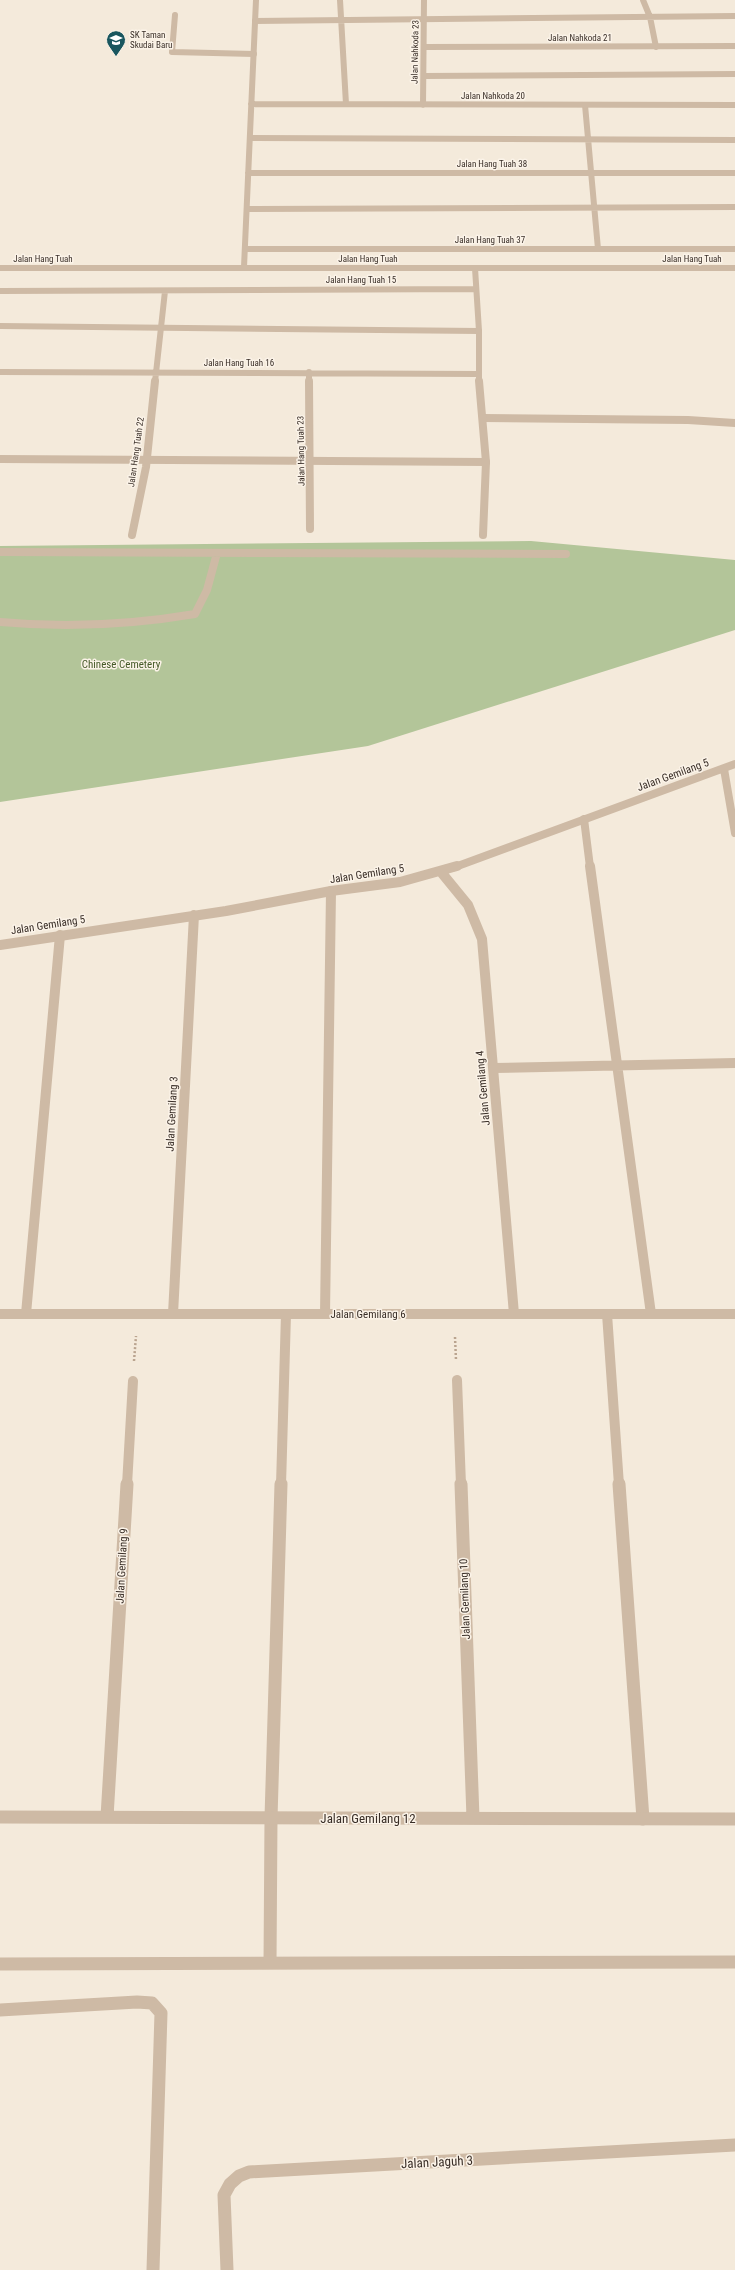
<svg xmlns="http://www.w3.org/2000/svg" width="735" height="2270" font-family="'Roboto Condensed',sans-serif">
<rect width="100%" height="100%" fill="#f4eadb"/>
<path fill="#b3c599" d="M531 541 735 560V630L368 746 0 802V546Z"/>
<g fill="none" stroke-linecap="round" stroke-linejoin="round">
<path stroke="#baa48f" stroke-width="2.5" stroke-dasharray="2 2" stroke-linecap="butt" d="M455 1337 456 1360
M134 1361 136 1336"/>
<path stroke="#cebaa5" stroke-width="6" d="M340 0 346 104
M643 0 650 17 656 47
M175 15 172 52 254 54
M255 21 735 16
M424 76 735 74
M585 105 598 249
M250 138 735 140
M247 209 735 207
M0 326 479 331"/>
<path stroke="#cebaa5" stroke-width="8" d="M483 418 688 420 735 423
M0 459 486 462
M0 552 566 554
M0 622C66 628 130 625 195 614L207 590 217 553
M584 819 590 867"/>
<path stroke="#cebaa5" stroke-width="10" d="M590 866 651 1314
M494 1068 735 1063
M26 1314 60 935
M325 1314 331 891
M607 1314 619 1485
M281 1485 286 1314"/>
<path stroke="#cebaa5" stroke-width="13" d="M619 1484 643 1819
M270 1963 271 1818 281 1484
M0 1964 735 1962"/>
<path stroke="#cebaa5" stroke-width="6" d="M424 47 735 46
M251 104 735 105
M423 105 424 0
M248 173H735
M245 249H735
M244 267 256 0
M475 268 479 331V382
M0 291 475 289
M0 372 478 374
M309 372V382
M155 382 165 291"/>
<path stroke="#cebaa5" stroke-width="8" d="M309 381 310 529
M479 381 486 462 483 535
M132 535 146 467 155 381
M724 769 735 833
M455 867 735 764"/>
<path stroke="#cebaa5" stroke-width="10" d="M441 872 468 905 482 939 514 1314
M0 945 226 911 331 891 400 882 457 866
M0 1314H735
M173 1314 194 915
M457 1380 461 1485
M127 1485 133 1381"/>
<path stroke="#cebaa5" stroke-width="13" d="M461 1484 473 1818
M0 1817 735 1819
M107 1817 127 1484
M0 2010 137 2002 152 2003 161 2013 153 2270
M227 2270 224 2195 230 2184 239 2176 249 2172 735 2145"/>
<path stroke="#cebaa5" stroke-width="6" d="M0 268H735"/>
</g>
<defs>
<g id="school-pin" transform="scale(1)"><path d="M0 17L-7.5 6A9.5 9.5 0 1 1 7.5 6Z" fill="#19565e" stroke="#fbf3e8"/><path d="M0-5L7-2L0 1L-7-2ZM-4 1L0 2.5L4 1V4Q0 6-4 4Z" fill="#fff"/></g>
</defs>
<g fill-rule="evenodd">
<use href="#school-pin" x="116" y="40"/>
</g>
<g text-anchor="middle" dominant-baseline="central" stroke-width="3" stroke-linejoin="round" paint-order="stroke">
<g font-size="9" fill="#392e27" stroke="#fbf3e8" text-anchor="start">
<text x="130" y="35">SK Taman<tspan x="130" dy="10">Skudai Baru</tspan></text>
</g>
<g font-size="9" fill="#392e27" stroke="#fbf3e8">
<text x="580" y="38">Jalan Nahkoda 21</text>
<text transform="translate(415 52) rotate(-89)">Jalan Nahkoda 23</text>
<text x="493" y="96">Jalan Nahkoda 20</text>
<text x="492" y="164">Jalan Hang Tuah 38</text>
<text x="490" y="240">Jalan Hang Tuah 37</text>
<text x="43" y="259">Jalan Hang Tuah</text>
<text x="368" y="259">Jalan Hang Tuah</text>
<text x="692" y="259">Jalan Hang Tuah</text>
<text x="361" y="280">Jalan Hang Tuah 15</text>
<text x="239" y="363">Jalan Hang Tuah 16</text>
<text transform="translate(301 451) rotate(-91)">Jalan Hang Tuah 23</text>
<text transform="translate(136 452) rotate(-82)">Jalan Hang Tuah 22</text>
</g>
<g font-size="11" fill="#455a28" stroke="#fbf3e8">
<text x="121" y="664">Chinese Cemetery</text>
</g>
<g font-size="11" fill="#392e27" stroke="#fbf3e8">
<text transform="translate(673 775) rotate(-20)">Jalan Gemilang 5</text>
<text transform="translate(367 874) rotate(-9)">Jalan Gemilang 5</text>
<text transform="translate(48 925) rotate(-9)">Jalan Gemilang 5</text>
<text transform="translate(483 1088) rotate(-95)">Jalan Gemilang 4</text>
<text transform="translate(172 1114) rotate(-87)">Jalan Gemilang 3</text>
<text x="368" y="1314">Jalan Gemilang 6</text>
<text transform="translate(122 1566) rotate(-87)">Jalan Gemilang 9</text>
<text transform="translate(465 1599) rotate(-92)">Jalan Gemilang 10</text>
</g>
<g font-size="13" fill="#392e27" stroke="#fbf3e8">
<text x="368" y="1818">Jalan Gemilang 12</text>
<text transform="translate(437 2162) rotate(-3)">Jalan Jaguh 3</text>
</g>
</g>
</svg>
